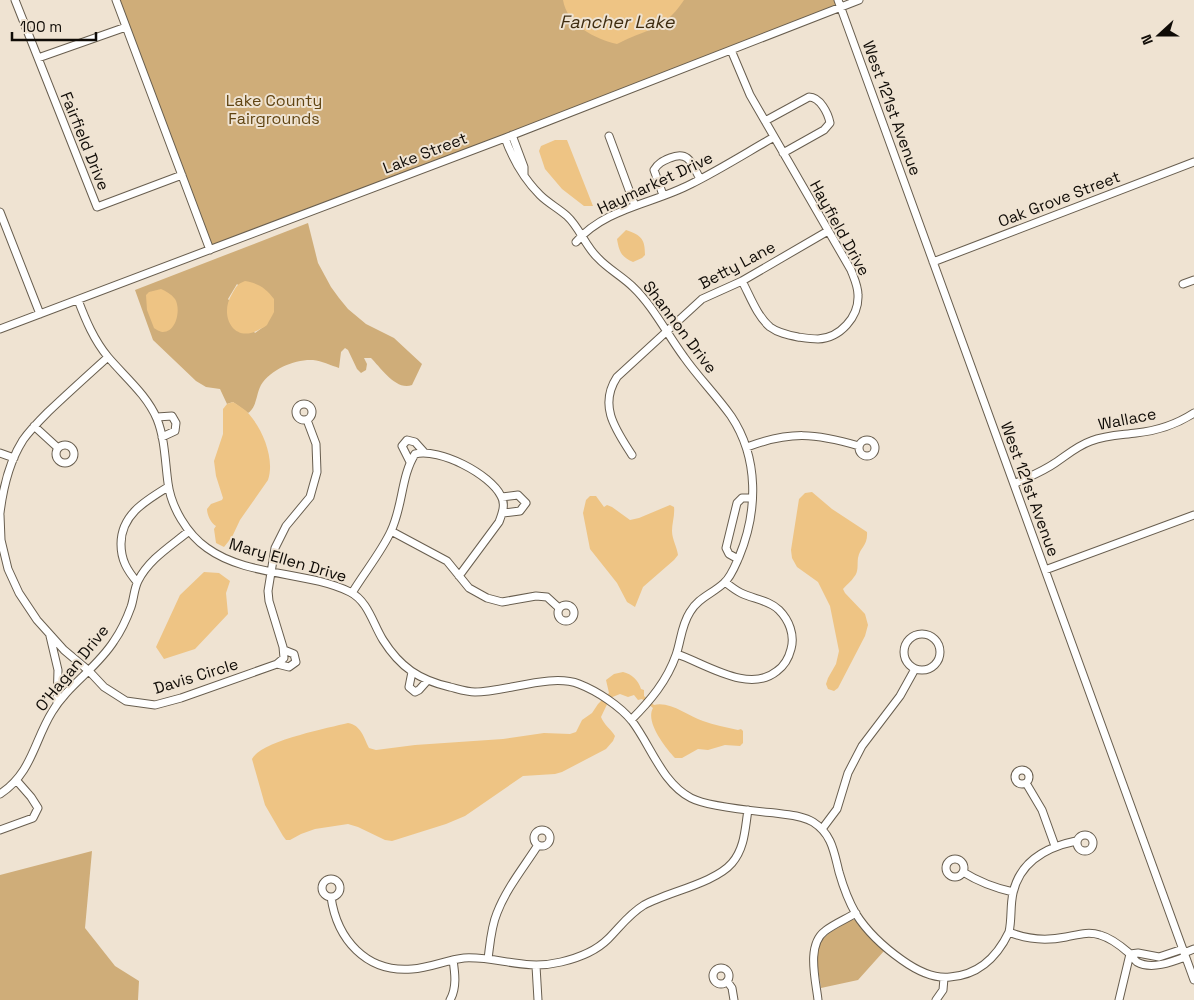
<svg xmlns="http://www.w3.org/2000/svg" width="1194" height="1000" font-family="'Space Grotesk',sans-serif">
<rect width="100%" height="100%" fill="#efe3d2"/>
<path fill="#cfad79" fill-rule="evenodd" d="M115 0H838L841 7 210 250Z
M308 223 318 263 331 287 339 298 348 309 366 324 394 338 422 364 412 385C396 391 381 368 371 358H364L367 364 366 370 361 373 357 369 348 350 345 348 341 352 339 368C330 365 322 361 313 360 295 359 271 369 261 385 256 394 257 407 248 413L233 402 227 404 220 389 206 387 196 381 153 340 135 290ZM237 284 271 316 269 319 266 325 255 333 228 299Z
M92 851 85 928 115 966 139 981 138 1000H0V875Z
M851 920H855L884 951 858 980 821 988C819 971 811 948 827 935 834 929 843 925 851 920Z"/>
<path fill="#eec484" d="M563 0H684C669 23 655 28 632 37 626 39 622 42 617 44 595 39 567 25 563 0Z
M555 140H567L593 206H584L562 189 545 169 539 151 541 146Z
M626 230C642 235 645 240 645 255L642 258 633 262C621 257 619 251 617 239Z
M245 281C258 283 266 288 274 299V312C272 316 269 321 267 325 265 327 262 328 260 329 235 345 218 316 232 294 236 287 237 284 245 281Z
M161 289C166 291 171 294 175 299 181 308 177 333 162 332 161 332 155 329 154 328L147 310 146 295 149 292Z
M233 402C239 406 245 409 249 414 263 430 275 459 268 480L240 520 232 537 224 547 216 543 214 529 216 526C211 523 207 515 207 509L211 504 222 500 223 498 216 476 214 461 223 434V409L227 404Z
M812 492 832 509 867 532C868 546 860 547 858 558 857 564 859 572 854 577 851 582 847 584 843 589L845 593 865 614 868 625 865 636 838 688 834 691 828 689 826 684 828 678 836 664 839 651 830 606 818 582 797 567 792 558 791 550 799 499 805 493Z
M590 496H596L604 507 607 505 612 507 630 520 639 518 670 505 674 507C675 515 672 523 672 531 672 539 677 547 678 555L674 560 643 587 635 607 627 602 617 583 590 549 583 513 586 500Z
M204 572 219 573 230 581 226 593 228 614 195 649 164 659 156 647 180 595Z
M623 672C632 674 638 680 641 689L644 690V696L654 705C670 701 688 716 703 721 714 725 726 727 738 730L741 729 743 731V743L740 746 725 745 708 750 698 749 682 758H675C665 747 645 722 653 708L642 699 638 700 634 695 628 697 620 694 610 698 601 717C604 725 611 729 615 736L613 741 606 749 562 772 555 774 523 776 465 816 446 824 392 841 385 840 358 827 348 824 315 829 301 834 290 840H286L283 836 265 805 252 759C261 741 328 728 348 723 361 725 364 738 369 748L376 750 415 745 503 739 544 733 570 734 576 732 582 720 592 713 598 704 609 693 606 680 614 674Z"/>
<g fill="none" stroke-linecap="round" stroke-linejoin="round">
<g stroke="#685e4f" stroke-width="9">
<path id="street" d="M15 0 97 207 182 175
M116 0 210 250
M838 0 1194 980
M731 50 750 95 851 270C854 278 858 286 858 295 859 317 840 338 818 339 811 339 805 338 798 337 788 335 778 333 770 327 757 316 750 296 742 281
M38 58 126 27
M765 121 809 97C820 97 828 113 830 123L824 130 783 153
M512 135 524 167V175
M609 136 635 206
M505 138C513 160 523 178 540 195 548 203 558 208 567 216 580 228 585 246 598 258 608 269 622 276 633 287 653 306 667 334 684 357 698 377 716 395 731 416 759 458 758 511 739 557 735 566 731 577 724 583 712 594 698 598 690 612 681 626 681 641 676 655 667 681 650 701 631 720
M663 195 654 170C658 163 663 161 670 158 689 150 692 164 700 179
M0 212 40 314
M576 242C605 208 653 204 691 184 719 170 746 153 774 137
M933 262 1194 162
M1183 284 1194 280
M78 300C86 321 94 340 108 357 125 377 147 395 157 419 165 439 165 461 168 483 171 507 187 534 207 548 247 577 307 571 350 592 368 601 373 624 383 640 400 667 419 680 450 687 458 689 467 692 475 692 506 692 551 673 579 684 597 691 620 706 632 721 651 746 662 783 691 798 708 807 755 811 775 813 787 815 802 815 813 822 832 834 834 852 839 872 843 886 849 902 856 914 868 933 885 948 902 960 916 970 933 979 950 977 979 975 997 957 1009 932 1028 940 1046 941 1066 937 1077 935 1088 931 1100 935 1111 938 1121 946 1129 953 1132 955 1134 960 1137 962 1151 970 1172 962 1185 957
M0 329 505 138 859 0
M296 412a8 8 0 1 1 16 0a8 8 0 1 1-16 0Z
M157 417 172 416 176 423 175 431 162 437
M34 426 58 448
M859 448a8 8 0 1 1 16 0a8 8 0 1 1-16 0Z
M56 454a9 9 0 1 1 18 0a9 9 0 1 1-18 0Z
M747 447C790 431 815 433 859 446
M0 453 14 458
M632 455C616 430 598 406 617 377L702 299 742 281 828 231
M410 462 402 446 407 440 415 442 424 452
M1014 484C1028 477 1042 472 1055 463 1067 455 1077 446 1091 441 1106 435 1121 435 1136 433 1156 431 1177 424 1194 413
M502 497 518 495 526 503 520 511 503 513
M0 513C3 488 9 462 23 440 30 430 39 421 48 412 68 393 88 375 108 357
M0 515 1 540 8 569 19 593 37 620 64 650 89 671 104 687 126 701 155 705 181 698 277 664 284 658 283 647 269 601 268 591 275 548 286 526 310 497 317 472 316 444 307 420
M391 531 447 561 469 588 487 598 502 602 536 596 547 597 559 608
M738 559 729 554 726 548 737 503 742 498H752
M1045 570 1194 515
M137 582C127 570 121 560 121 544 121 515 145 501 168 487
M352 593C364 573 382 551 391 531 403 506 401 476 415 454 440 448 490 474 501 496 506 504 502 514 499 522L459 576
M558 613a8 8 0 1 1 16 0a8 8 0 1 1-16 0Z
M904 652a18 18 0 1 1 36 0a18 18 0 1 1-36 0Z
M50 636 58 670 57 703
M677 654C706 664 749 694 777 671 784 666 789 657 791 649 795 635 789 620 779 610 769 600 753 599 741 593 735 590 730 586 725 582
M277 664 289 667 296 662 294 654 284 650
M412 672 409 687 415 692 419 690 427 681
M1015 777a7 7 0 1 1 14 0a7 7 0 1 1-14 0Z
M1026 783 1042 810 1055 846
M0 794C32 773 34 741 52 712 68 685 97 668 114 641 121 631 127 618 131 607 134 598 134 589 138 581 149 559 171 546 189 531
M822 829 837 809 848 773 862 746 900 696 915 669
M534 838a8 8 0 1 1 16 0a8 8 0 1 1-16 0Z
M0 830 33 818 38 808 31 797 17 781
M1077 843a8 8 0 1 1 16 0a8 8 0 1 1-16 0Z
M946 868a9 9 0 1 1 18 0a9 9 0 1 1-18 0Z
M963 872C979 882 995 888 1013 892
M322 888a9 9 0 1 1 18 0a9 9 0 1 1-18 0Z
M331 897C337 939 366 973 412 969 430 968 446 960 464 958 498 956 524 971 561 962 578 958 596 951 608 939 620 927 629 914 644 905 668 892 715 883 732 863 745 848 745 828 748 810
M1009 932C1012 919 1010 906 1013 893 1020 861 1047 847 1076 841
M1184 953 1194 949
M1130 954 1138 953 1159 957 1183 949
M488 959C490 944 491 927 497 913 506 889 524 867 538 845
M536 966 538 1000
M713 976a8 8 0 1 1 16 0a8 8 0 1 1-16 0Z
M727 981 732 988 734 1000
M450 1000C457 988 455 973 453 960
M818 1000C816 981 806 945 825 931 834 924 846 919 856 913
M936 1000 943 990 944 978
M1119 1000 1130 954"/>
</g>
<use href="#street" stroke="#fff" stroke-width="7"/>
</g>
<g text-anchor="middle" dominant-baseline="central" stroke-width="4" stroke-linejoin="round" paint-order="stroke">
<g font-size="16" fill="#614513" stroke="#efe3d2">
<text x="274" y="100">Lake County<tspan x="274" dy="18">Fairgrounds</tspan></text>
</g>
<g font-size="16" fill="#100c07" stroke="#efe3d2">
<text transform="translate(892 108) rotate(70)">West 121st Avenue</text>
<text transform="translate(85 141) rotate(68)">Fairfield Drive</text>
<text transform="translate(425 153) rotate(-21)">Lake Street</text>
<text transform="translate(655 183) rotate(-25)">Haymarket Drive</text>
<text transform="translate(1059 199) rotate(-21)">Oak Grove Street</text>
<text transform="translate(840 228) rotate(61)">Hayfield Drive</text>
<text transform="translate(737 265) rotate(-28)">Betty Lane</text>
<text transform="translate(680 327) rotate(53)">Shannon Drive</text>
<text transform="translate(1127 419) rotate(-11)">Wallace</text>
<text transform="translate(1030 489) rotate(70)">West 121st Avenue</text>
<text transform="translate(288 560) rotate(16)">Mary Ellen Drive</text>
<text transform="translate(72 668) rotate(-51)">O'Hagan Drive</text>
<text transform="translate(196 676) rotate(-17)">Davis Circle</text>
</g>
<g font-size="18" font-style="italic" fill="#3f2d11" stroke="#efe3d2">
<text x="617" y="21">Fancher Lake</text>
</g>
</g>
<g transform="translate(1159 35) rotate(249)" stroke="#efe3d2" stroke-width="4" paint-order="stroke">
<path d="M0-4L9 19L0 12L-9 19Z" fill="#100c07"/>
<text y="-8" font-size="14" font-weight="bold" text-anchor="middle" fill="#100c07">N</text>
</g>
<path d="M12 32v8h84v-8" fill="none" stroke="#100c07" stroke-width="2.5"/>
<text x="20" y="32" font-size="15" fill="#100c07" stroke="#efe3d2" stroke-width="4" paint-order="stroke">100 m</text>
</svg>
